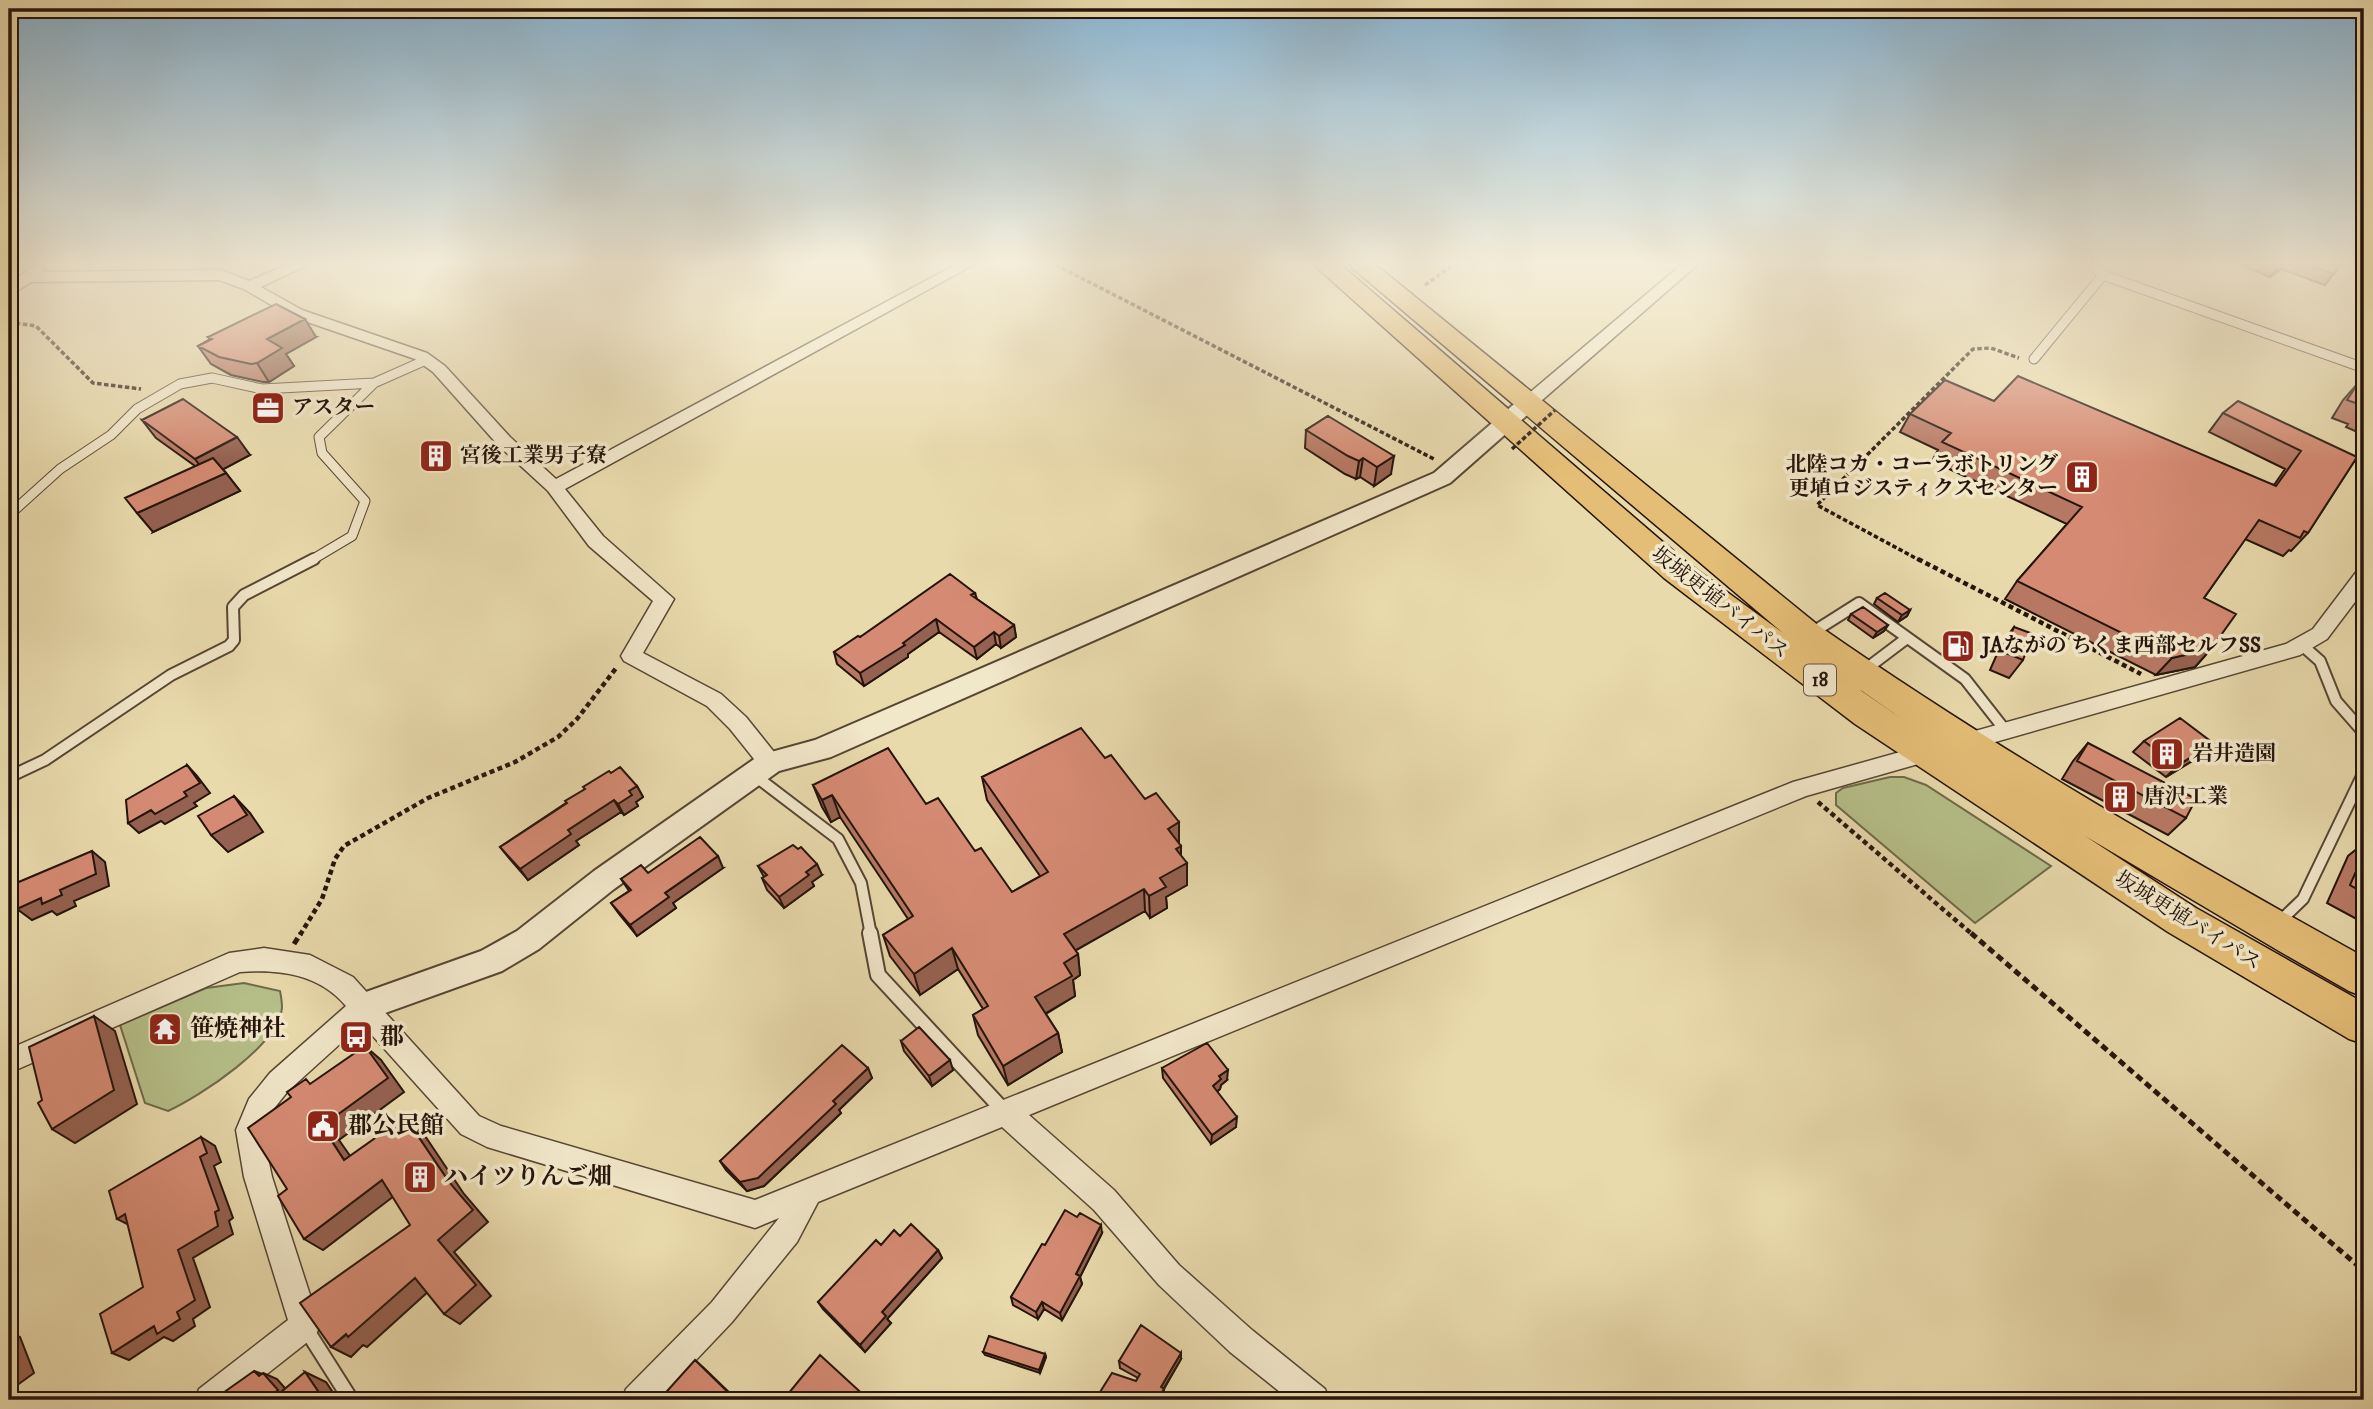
<svg xmlns="http://www.w3.org/2000/svg" width="2373" height="1409" font-family="'IM FELL DW Pica','Noto Serif JP',serif">
<rect width="100%" height="100%" fill="#e9daac"/>
<filter id="stains"><feTurbulence type="fractalNoise" baseFrequency=".00286" numOctaves="4"/><feColorMatrix values="0 0 0 0 .2 0 0 0 0 .09 0 0 0 0 .02 0 0 0 .5 -.17"/></filter>
<radialGradient id="worn" r=".72"><stop offset=".6" stop-color="#630" stop-opacity="0"/><stop offset="1" stop-color="#630" stop-opacity=".3"/></radialGradient>
<path fill="#b6c089" stroke="#6e6a4a" stroke-width="2" d="M1890 777H1904L1926 785 2051 866 1975 923 1836 805V793L1843 788Z
M244 983 280 991C281 996 282 1002 282 1008 279 1045 199 1097 168 1111L145 1103 120 1025 206 988Z"/>
<g fill="none" stroke-linecap="round" stroke-linejoin="round">
<g stroke="#564634" stroke-width="11">
<path id="service-far2" d="M2093 265 2103 275
M2034 359 2103 275 2364 368
M9 515 60 469 111 435 137 409 180 384 212 378 262 389 374 383 426 360
M310 561 352 536 365 501 322 453 319 437 374 383"/>
</g>
<g stroke="#564634" stroke-width="14">
<path id="service-far1" d="M1810 634 1859 603 1965 679 2005 730
M2303 646 2320 661 2336 701 2364 733
M1862 672 1907 638
M754 775 838 839 861 883 871 935
M9 777 45 760 171 675 229 646 234 640 233 607 244 595 314 559
M2278 923 2303 899 2364 772"/>
</g>
<g stroke="#564634" stroke-width="18">
<path id="service" d="M870 933 878 975 1004 1111
M306 1329 351 1400"/>
</g>
<g stroke="#564634" stroke-width="3">
<path id="minor" d="M35 265 42 266 45 269 42 272 221 270 249 281 287 265H307L261 287 302 310 427 353 445 366 510 437 556 479 955 265H973L565 489 603 536 674 599 643 653 721 694 746 717 778 757 781 763 778 769 770 772 762 769 730 729 707 706 624 661 621 656 653 601 589 546 548 491 498 445 433 372 415 359 290 316 244 289 219 280 31 282 9 296V284Z
M1681 265H1697L1533 408H1521L1519 404 1521 400Z
M2364 569V590L2327 639 2300 655 1806 796 1029 1115 1114 1190 1179 1265 1252 1330 1325 1389 1329 1400H1290L1230 1352 1159 1285 1094 1210 1002 1127 818 1202 797 1242 732 1322 658 1400H622L626 1389 712 1302 779 1218 755 1228 487 1147 461 1134 362 1024 288 1091 268 1116 262 1130 272 1177 320 1326 315 1336 234 1400H195L199 1389 288 1320 244 1177 236 1130 249 1099 270 1073 346 1006C319 974 280 969 240 972L9 1073V1049L229 953 264 948 310 955 353 977 479 1116 501 1126 755 1200 1793 782 2286 644 2313 629 2357 571Z"/>
</g>
<g stroke="#564634" stroke-width="4">
<path id="tertiary" d="M1527 397 1534 399 1538 404 1534 409 1450 483 831 757 779 771 614 889 539 949 502 971 363 1021 352 1017 347 1007 352 997 481 951 517 931 594 871 760 755 815 740 1434 473 1520 399Z"/>
</g>
<g stroke="#25140c" stroke-width="3">
<path id="trunk" d="M1314 265H1341L1686 562 1783 633 1349 265H1376L1819 626C1994 748 2178 854 2364 957V997L2349 991 2279 951 2085 836 2196 908 2364 1003V1044L2349 1039 2168 932 1855 724 1664 578ZM1860 690 1862 691 1905 721Z"/>
</g>
<path stroke="#25140c" stroke-width="3.5" stroke-dasharray="4.5 2.5" stroke-linecap="butt" d="M1056 265 1434 459
M1425 285 1453 265
M9 322 36 326 93 383 141 389
M1921 561 1817 505 1973 349 1991 348 2019 358"/>
<path stroke="#25140c" stroke-width="4.5" stroke-dasharray="5 3.5" stroke-linecap="butt" d="M1918 559 2141 674
M1818 802 1973 935
M300 935 322 899 335 859 344 846 428 798 515 762 558 737 577 719 617 667"/>
<path stroke="#25140c" stroke-width="5" stroke-dasharray="7 4.5" stroke-linecap="butt" d="M1971 933 2364 1271
M294 944 301 933
M2349 1400 2364 1384"/>
<use href="#service-far2" stroke="#f1e7c9" stroke-width="9"/>
<use href="#service-far1" stroke="#f1e7c9" stroke-width="10"/>
<use href="#service" stroke="#f1e7c9" stroke-width="14"/>
<use href="#minor" fill="#f1e7c9" fill-rule="evenodd"/>
<use href="#tertiary" fill="#f1e7c9" fill-rule="evenodd"/>
<use href="#trunk" fill="#e4bd76" fill-rule="evenodd"/>
<path stroke="#25140c" stroke-width="3.5" stroke-dasharray="4.5 2.5" stroke-linecap="butt" d="M1512 449 1555 410"/>
</g>
<path fill="#b77863" stroke="#25140c" stroke-width="2" d="M2242 265H2340L2325 285 2281 269 2270 277Z
M208 337H316L286 354 294 366 269 382H263L231 375 211 364 198 346 210 339Z
M2359 382 2364 384V435L2346 427 2348 424 2332 418 2343 400Z
M1994 401 2274 485 2285 469 2209 432 2223 413 2357 457 2308 533 2291 551 2289 550 2283 556 2245 539 2204 598 2211 649 2195 667 2156 675 2005 599 2017 581 2067 524 1932 461 1938 450 1900 432 1910 414Z
M1328 416 1391 474 1374 486 1360 477 1356 479 1345 474 1305 448 1306 430Z
M142 420 250 455 223 469 240 491 153 532 195 466 156 438Z
M975 593 977 599 1014 625 1016 637 1001 648 996 644 977 659 939 632 908 654V657L864 686 837 664 834 652 860 637Z
M1877 598 1910 610 1907 616 1898 622 1874 604Z
M1851 614 1888 625 1884 631 1873 638 1848 620Z
M2014 627 2023 660 2009 678 1990 670 2001 645Z
M2144 741 2202 755 2166 777 2133 752Z
M2088 743 2186 818 2168 835 2062 779 2073 761Z
M1105 758 1181 846V856L1187 885 1166 897 1167 908 1150 918 1145 911 1075 951 1078 954 1080 975 1073 980 1075 996 1046 1014 1058 1033 1062 1052 1008 1085 978 1035 973 1015 983 1009 958 969 920 995 890 956 883 935 908 919 840 817 831 822 822 807 813 785 926 804 975 851 1012 892 1040 876 987 800 982 777Z
M611 773 637 786 643 797 636 802 638 806 624 815 621 812 576 841 579 845 528 880 509 858 500 847Z
M2364 843V923L2327 903 2348 856Z
M758 866 822 875 812 882 814 886 784 908 767 890 762 878 764 877Z
M723 868 673 903 676 908 637 936 619 914 611 903 629 891 621 879 648 873Z
M901 1041 953 1070 932 1086 904 1051Z
M868 1068 872 1078 839 1110 841 1113 764 1186 747 1191 726 1170 720 1161Z
M1162 1068 1227 1080 1221 1085 1220 1089 1217 1092 1236 1127 1211 1144 1163 1078Z
M1102 1233 1080 1277 1082 1284 1062 1320 1044 1309 1038 1319 1013 1305 1011 1297 1045 1245Z
M900 1236 938 1250 942 1258 887 1319 891 1323 865 1352 823 1309 818 1302 881 1245Z
M983 1352 1045 1354 1046 1357 1040 1373 985 1355Z
M1181 1359 1164 1389V1395L1136 1381 1138 1378 1120 1368 1119 1361Z"/>
<path fill="#956150" stroke="#25140c" stroke-width="2" d="M2280 265H2284L2281 269 2270 277Z
M305 319 316 337 286 354 294 366 269 382 257 363 267 339Z
M237 437 250 455 209 477 195 459Z
M1394 456 1391 474 1374 486 1377 467Z
M1363 458 1360 477 1356 479 1359 461Z
M226 473 240 491 153 532 137 513Z
M1910 610 1907 616 1898 622 1902 615Z
M936 619 939 632 908 654V657L864 686 860 673Z
M1014 625 1016 637 1001 648 999 636Z
M1888 625 1884 631 1873 638 1877 632Z
M994 632 996 644 977 659 974 647Z
M2211 649 2195 667 2156 675 2172 658Z
M2213 743 2202 755 2166 777 2177 766Z
M187 765 197 776 210 793 194 803 197 806 165 824 161 821 139 833 128 823 184 792Z
M637 786 643 797 636 802 638 806 624 815 618 804 629 791Z
M832 795 840 817 831 822 822 800Z
M234 796 250 813 263 832 228 852 211 835Z
M614 800 621 812 576 841 579 845 528 880 520 869 568 830Z
M1179 822V845L1168 829Z
M1181 846V866L1187 863V885L1166 897 1167 908 1150 918 1149 896 1176 849Z
M92 851 105 862 109 886 74 901 76 906 57 915 52 911 32 920 17 909Z
M718 856 723 868 673 903 676 908 637 936 630 925 665 893Z
M817 864 822 875 812 882 814 886 784 908 779 897 806 872Z
M1144 889 1145 911 1067 955 1064 934Z
M952 948 958 969 920 995 914 974Z
M1078 954 1080 975 1073 980 1075 996 1039 1017 1035 997 1064 963Z
M94 1016 115 1031 137 1104 75 1143 52 1129Z
M1058 1033 1062 1052 1008 1085 1003 1066Z
M365 1046 381 1060 404 1092 339 1140 362 1173 344 1160 322 1126Z
M950 1060 953 1070 932 1086 929 1076Z
M868 1068 872 1078 839 1110 841 1113 764 1186 747 1191 740 1182 833 1101Z
M1228 1070 1227 1080 1221 1085 1220 1089 1212 1095 1213 1086 1219 1076Z
M405 1117 421 1130 464 1194 488 1222 454 1252 491 1296 460 1324 444 1314 438 1240 449 1182Z
M1237 1117 1236 1127 1211 1144 1212 1135Z
M201 1137 215 1146 221 1162 214 1166 233 1218 229 1221 233 1234 193 1258 210 1307 193 1319 195 1326 173 1341 164 1337 129 1360 112 1353 177 1312 178 1250 200 1157Z
M382 1180 398 1193 323 1250 304 1239Z
M125 1214 133 1227 117 1219Z
M1101 1225 1102 1233 1080 1277 1082 1284 1062 1320 1060 1313 1076 1274Z
M938 1250 942 1258 887 1319 891 1323 865 1352 860 1345 882 1312Z
M415 1278 431 1289 367 1347 363 1345 351 1357 331 1347Z
M1042 1302 1044 1309 1038 1319 1036 1312Z
M9 1332 20 1337 34 1373 9 1391Z
M1181 1353V1359L1161 1393V1387Z
M1045 1354 1046 1357 1040 1373 1039 1370Z
M695 1360 706 1370 737 1400H736Z
M254 1371 265 1375 263 1373 277 1379 292 1396 288 1400H267L259 1376Z
M305 1372 326 1382 338 1400H324Z
M1164 1389V1395L1161 1400H1157Z"/>
<path fill="#d58b73" stroke="#25140c" stroke-width="2" d="M2308 265H2340L2334 274Z
M276 304 305 319 267 339 282 348 257 363 251 364 219 357 198 346 212 339 208 337Z
M2018 376 2276 486 2301 451 2223 413 2238 401 2357 457 2308 533 2304 531 2300 538 2259 520 2204 598 2236 614 2211 649 2172 658 2017 581 2082 507 1942 442 1951 433 1910 414 1945 380 1994 401Z
M2359 382 2364 384V410L2362 409 2364 406 2347 400Z
M183 399 237 437 195 459 142 420Z
M1328 416 1394 456 1377 467 1363 458 1359 461 1348 456 1306 430Z
M213 458 226 473 137 513 125 498Z
M950 574 975 593 971 595 1014 625 999 636 994 632 974 647 936 619 903 643 905 645 860 673 834 652 858 636 860 637Z
M1885 593 1910 610 1902 615 1877 598Z
M1863 607 1888 625 1877 632 1851 614Z
M2014 627 2033 634 2023 660 2003 652Z
M2180 718 2213 743 2177 766 2144 741Z
M1081 728 1105 758 1111 755 1145 799 1156 793 1179 822 1168 829 1181 846 1176 849 1187 863 1160 878 1166 887 1149 896 1144 889 1064 934 1078 954 1064 963 1072 976 1035 997 1058 1033 1003 1066 973 1015 988 1006 952 948 914 974 883 935 913 916 832 795 822 800 813 785 888 748 926 804 938 798 975 851 981 848 1012 892 1048 872 982 777Z
M2088 743 2196 799 2186 818 2077 761Z
M187 765 200 783 184 792 187 796 155 814 151 810 128 823 126 800Z
M620 767 637 786 629 791 632 795 618 804 614 800 568 830 571 834 520 869 500 847 567 803 565 801 585 789 583 787 609 771 611 773Z
M234 796 247 815 211 835 198 816Z
M700 837 718 856 665 893 669 897 630 925 611 903 631 890 621 879 641 865 648 873Z
M793 845 798 849 801 847 817 864 806 872 809 875 779 897 762 878 767 875 758 866Z
M92 851 96 874 60 890 62 895 42 904 41 898 17 909 14 884Z
M2364 853V893L2350 885Z
M94 1016 114 1090 52 1129 38 1103 42 1100 29 1047Z
M919 1027 950 1060 929 1076 901 1041Z
M1207 1043 1228 1070 1219 1076 1221 1079 1213 1086 1237 1117 1212 1135 1162 1068Z
M842 1045 868 1068 833 1101 836 1104 758 1178 740 1182 720 1161Z
M365 1046 388 1078 322 1126 344 1160 405 1117 449 1182 473 1210 438 1240 476 1285 444 1314 415 1278 348 1337 346 1334 331 1347 300 1303 410 1225 382 1180 304 1239 278 1196 287 1189 248 1128 291 1097 287 1092 306 1079 310 1084Z
M201 1137 207 1153 200 1157 219 1210 215 1212 218 1226 178 1250 195 1300 177 1312 180 1319 157 1334 154 1326 112 1353 100 1314 143 1287 125 1214 117 1219 109 1191Z
M1065 1210 1077 1217 1080 1213 1101 1225 1076 1274 1080 1276 1060 1313 1042 1302 1036 1312 1011 1297 1042 1244 1045 1245Z
M911 1224 938 1250 882 1312 886 1316 860 1345 818 1302 876 1240 881 1245 894 1230 900 1236Z
M1141 1325 1181 1353 1161 1387 1164 1389 1157 1400H1095L1112 1373 1136 1381 1140 1374 1119 1361Z
M989 1336 1045 1354 1039 1370 983 1352Z
M820 1355 869 1400H783Z
M695 1360 736 1400H659Z
M254 1371 259 1376 263 1373 278 1390 267 1400H213Z
M305 1372 324 1400H287L281 1392Z"/>
<linearGradient id="sky" x2="0" y2="1"><stop stop-color="#8ab6d4"/><stop offset="0.57" stop-color="#f5eeda"/><stop offset="1" stop-color="#f5eeda" stop-opacity="0"/></linearGradient>
<rect width="2373" height="462" fill="url(#sky)"/>
<defs>
<g id="office-square" transform="scale(1.75)"><rect x="-9" y="-9" width="18" height="18" rx="4" fill="#8f2418" stroke="#f1e7c9"/><path d="M-6-3h4V-5.5h4V-3h4V5H-6ZM-1-4.5V-3h2v-1.5ZM-6 0V1H6V0Z" fill="#fff"/></g>
<g id="building-square" transform="scale(1.75)"><rect x="-9" y="-9" width="18" height="18" rx="4" fill="#8f2418" stroke="#f1e7c9"/><path d="M-4-6H4V6H1V3H-1V6H-4ZM-2.5-4.3h1.7v1.8h-1.7ZM.8-4.3h1.7v1.8H.8ZM-2.5-1h1.7V.8h-1.7ZM.8-1h1.7V.8H.8Z" fill="#fff"/></g>
<g id="fuel-square" transform="scale(1.75)"><rect x="-9" y="-9" width="18" height="18" rx="4" fill="#8f2418" stroke="#f1e7c9"/><path d="M-5.5-6h7V0h2V4h1.3V-2.5L3-4.5l.8-.8L6-3V5H2.5V1h-1V6h-7ZM-4.2-4.7v3.2H.2V-4.7Z" fill="#fff"/></g>
<g id="temple-square" transform="scale(1.75)"><rect x="-9" y="-9" width="18" height="18" rx="4" fill="#8f2418" stroke="#f1e7c9"/><path d="M0-6L5-2H3V0L6.5 2.5H4V6H1.5V3h-3V6H-4V2.5H-6.5L-3 0V-2H-5Z" fill="#fff"/></g>
<g id="bus-square" transform="scale(1.75)"><rect x="-9" y="-9" width="18" height="18" rx="4" fill="#8f2418" stroke="#f1e7c9"/><path d="M-5-6H5V4H4V6H2V4H-2V6H-4V4H-5ZM-3.5-4V0h7V-4ZM-3.5 1.2v1.5H-2V1.2ZM2 1.2v1.5H3.5V1.2Z" fill="#fff"/></g>
<g id="civic-square" transform="scale(1.75)"><rect x="-9" y="-9" width="18" height="18" rx="4" fill="#8f2418" stroke="#f1e7c9"/><path d="M-.6-6.5H3V-4.5H.6V-3L4-1V1h2V6H-6V1h2V-1L-.6-3ZM-1.2 2.5V6h2.4V2.5Z" fill="#fff"/></g>
</defs>
<g fill-rule="evenodd">
<use href="#office-square" x="268" y="408"/>
<use href="#building-square" x="436" y="456"/>
<use href="#building-square" x="2082" y="477"/>
<use href="#fuel-square" x="1958" y="646"/>
<use href="#building-square" x="2167" y="754"/>
<use href="#building-square" x="2120" y="797"/>
<use href="#temple-square" x="165" y="1029"/>
<use href="#bus-square" x="356" y="1037"/>
<use href="#civic-square" x="323" y="1126"/>
<use href="#building-square" x="420" y="1177"/>
</g>
<g text-anchor="middle" dominant-baseline="central" stroke-width="7" stroke-linejoin="round" paint-order="stroke">
<rect fill="#f1e7c9" stroke="#625345" stroke-width="2" x="1804" y="664.5" width="32" height="31" rx="5"/>
<g font-size="19" font-weight="bold" fill="#25140c">
<text x="1820" y="680">18</text>
</g>
<g font-size="21" font-weight="bold" fill="#25140c" stroke="#f1e7c9" text-anchor="start">
<text x="292" y="408">アスター</text>
<text x="460" y="456">宮後工業男子寮</text>
<text x="2058" y="465" text-anchor="end">北陸コカ・コーラボトリング<tspan x="2058" dy="24">更埴ロジスティクスセンター</tspan></text>
<text x="1982" y="646">JAながの ちくま西部セルフSS</text>
<text x="2192" y="754">岩井造園</text>
<text x="2144" y="797">唐沢工業</text>
</g>
<g font-size="21" fill="#25140c" stroke="#f1e7c9">
<text transform="translate(1720 603) rotate(38)">坂城更埴バイパス</text>
<text transform="translate(2188 921) rotate(32)">坂城更埴バイパス</text>
</g>
<g font-size="24" font-weight="bold" fill="#25140c" stroke="#f1e7c9" text-anchor="start">
<text x="190" y="1029">笹焼神社</text>
<text x="380" y="1037">郡</text>
<text x="348" y="1126">郡公民館</text>
<text x="444" y="1177">ハイツりんご畑</text>
</g>
</g>
<rect width="2373" height="1409" fill="none" stroke="#e9daac" stroke-width="35"/>
<rect x="10" y="10" width="2352" height="1388" fill="none" stroke="#25140c" stroke-width="3.5"/>
<rect x="18" y="18" width="2338" height="1374" fill="none" stroke="#25140c" stroke-width="2"/>
<rect width="100%" height="100%" filter="url(#stains)"/>
<rect width="100%" height="100%" fill="url(#worn)"/>
</svg>
